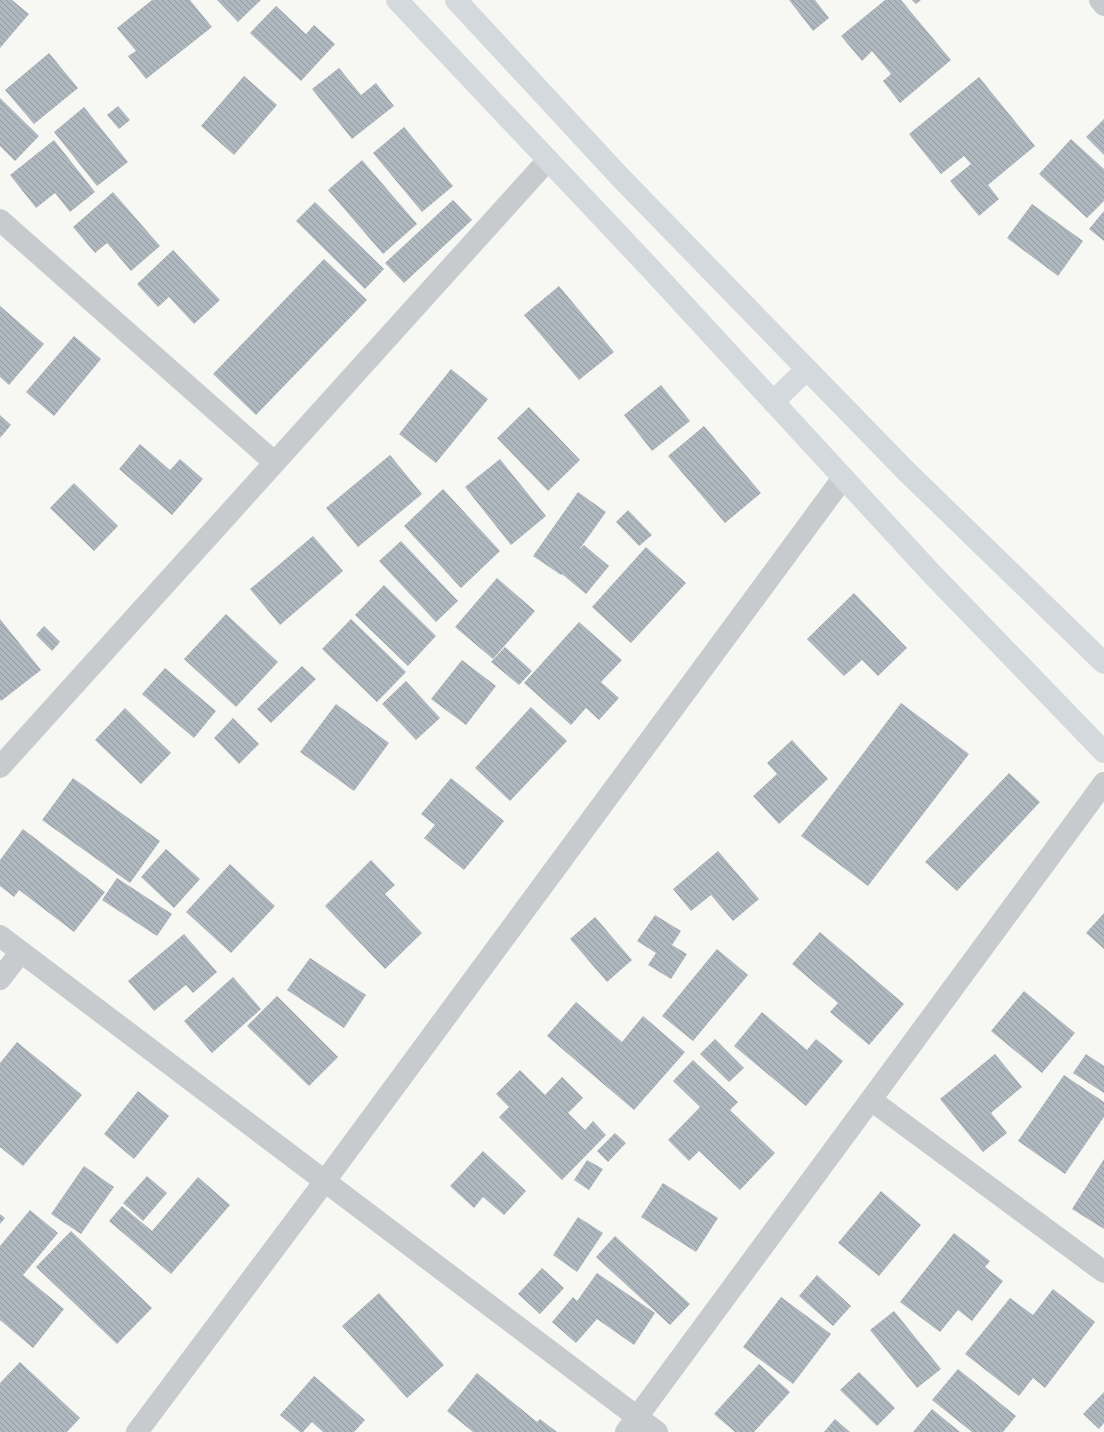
<svg xmlns="http://www.w3.org/2000/svg" width="1104" height="1432" font-family="Jost,sans-serif">
<defs>
<pattern id="building-back-hatch" width="6" height="6" patternUnits="userSpaceOnUse"><rect width="6" height="6" fill="#afb8be"/><path d="M-1 5l2 2M0 0l6 6M5-1l2 2" fill="none" stroke="#929aa0"/></pattern>
</defs>
<rect width="100%" height="100%" fill="#f7f7f4"/>
<path fill="url(#building-back-hatch)" d="M0 0H12L29 14 0 48Z
M152 0H190L212 27 146 79 128 56 136 51 117 28Z
M217 0H261L238 22Z
M789 0H815L829 18 813 31Z
M885 0H901L951 60 900 103 883 81 891 74 872 51 862 61 841 36Z
M912 0H921L916 4Z
M276 6 306 34 314 25 335 44 301 81 250 33Z
M49 53 78 88 34 124 5 90Z
M339 68 361 95 376 83 394 106 352 139 312 89Z
M244 76 277 105 234 155 201 126Z
M979 77 1035 146 988 185 999 199 979 216 950 181 971 164 964 156 941 174 909 134Z
M0 98 39 136 15 161 0 146Z
M118 106 130 120 119 129 107 115Z
M84 107 128 162 97 186 54 132Z
M1104 119V155L1086 137Z
M404 127 453 186 422 212 373 153Z
M1071 139 1104 169V201L1087 218 1039 174Z
M54 140 95 192 70 212 55 193 36 208 10 175Z
M362 160 417 224 383 254 328 190Z
M113 192 160 246 131 271 107 243 95 253 73 227Z
M453 200 472 220 404 283 385 263Z
M315 202 384 269 365 289 296 221Z
M1032 204 1083 241 1058 276 1007 238Z
M1104 211V241L1089 229Z
M173 250 220 300 194 324 169 297 158 307 137 284Z
M324 259 367 300 256 415 213 374Z
M559 286 614 352 579 380 524 315Z
M0 306 44 344 9 385 0 377Z
M74 336 101 359 54 416 26 392Z
M451 369 488 399 436 463 399 434Z
M661 385 690 421 652 451 624 415Z
M529 407 580 460 548 491 497 438Z
M0 415 11 425 0 438Z
M704 426 761 493 725 523 668 456Z
M140 444 170 470 180 459 203 479 172 515 119 469Z
M390 455 422 494 358 547 326 508Z
M500 459 546 516 511 545 465 487Z
M74 483 118 526 94 551 50 508Z
M443 489 500 551 461 588 404 526Z
M578 492 606 512 579 550 584 545 609 566 586 594 562 574 561 575 533 556Z
M628 510 652 535 639 546 616 522Z
M313 536 343 571 280 625 250 589Z
M401 541 458 601 436 622 379 561Z
M646 547 686 583 631 643 592 607Z
M497 578 535 611 493 659 455 627Z
M384 585 436 636 408 666 355 615Z
M854 593 907 648 878 676 862 660 844 676 807 639Z
M226 614 278 662 236 707 184 659Z
M0 619 41 670 1 701 0 699Z
M351 619 406 672 377 702 322 649Z
M579 622 622 660 601 682 619 698 599 720 586 708 571 725 524 683Z
M44 626 60 642 52 651 36 635Z
M505 647 532 671 519 685 491 662Z
M462 660 496 686 466 725 431 699Z
M302 666 316 679 271 723 257 709Z
M165 668 216 711 194 738 142 694Z
M406 681 440 718 416 740 382 704Z
M901 703 969 754 868 886 801 836Z
M336 704 389 743 354 791 300 752Z
M531 707 567 741 510 801 475 768Z
M125 708 171 753 141 784 95 740Z
M233 718 259 744 239 764 214 738Z
M792 740 828 779 779 824 753 796 777 774 767 763Z
M1009 773 1040 802 957 891 925 862Z
M73 778 160 841 130 883 42 820Z
M451 778 504 821 464 870 424 838 435 825 421 814Z
M23 829 105 892 74 932 19 890 14 897 0 886V860Z
M166 849 200 879 174 908 141 877Z
M718 851 759 899 733 921 711 895 691 911 673 889Z
M371 860 395 885 385 894 422 933 385 969 325 906Z
M230 864 275 906 231 953 186 912Z
M117 878 172 914 157 936 102 900Z
M1104 913V949L1086 933Z
M655 915 681 931 672 945 687 954 671 979 648 965 656 953 637 941Z
M595 917 632 960 607 982 570 939Z
M820 932 904 1004 869 1045 830 1012 838 1003 792 964Z
M184 934 217 972 193 993 186 985 154 1011 128 981Z
M717 949 748 975 693 1041 662 1016Z
M310 958 366 995 344 1028 287 990Z
M233 977 261 1009 212 1053 184 1021Z
M1024 991 1075 1033 1042 1073 991 1031Z
M277 996 338 1057 309 1086 247 1026Z
M576 1002 622 1042 643 1016 685 1052 634 1110 547 1036Z
M762 1012 807 1050 816 1039 843 1061 806 1106 734 1046Z
M715 1039 744 1068 729 1082 700 1054Z
M17 1042 82 1095 23 1166 0 1147V1063Z
M995 1054 1022 1087 991 1113 1007 1133 983 1152 940 1099Z
M1086 1054 1104 1066V1093L1073 1073Z
M693 1060 738 1102 730 1110 775 1153 740 1190 699 1151 689 1161 668 1140 700 1107 673 1081Z
M520 1070 545 1095 562 1077 583 1098 568 1113 585 1130 593 1121 606 1135 562 1180 499 1117 509 1107 496 1094Z
M1064 1075 1104 1102V1117L1065 1174 1018 1141Z
M138 1091 169 1116 134 1159 104 1134Z
M615 1133 626 1143 608 1162 597 1151Z
M483 1151 526 1191 504 1215 483 1197 474 1208 450 1186Z
M1104 1159V1229L1072 1209Z
M587 1160 603 1169 589 1190 574 1180Z
M84 1166 114 1187 81 1234 51 1214Z
M147 1176 167 1193 143 1221 123 1203Z
M198 1177 230 1205 171 1274 109 1221 122 1206 152 1231Z
M663 1183 718 1218 696 1252 641 1217Z
M881 1191 921 1225 879 1276 838 1243Z
M30 1210 58 1233 23 1275 64 1309 33 1348 0 1320V1246Z
M0 1214 5 1218 0 1224Z
M578 1217 603 1233 577 1272 553 1255Z
M71 1231 152 1308 117 1344 36 1267Z
M954 1233 990 1261 985 1267 1003 1281 972 1321 958 1310 940 1332 900 1302Z
M615 1236 690 1304 670 1325 596 1257Z
M542 1268 564 1288 540 1314 518 1294Z
M597 1273 655 1313 634 1345 597 1319 576 1343 552 1322 573 1297 577 1301Z
M817 1275 851 1306 833 1326 799 1296Z
M1053 1289 1095 1322 1045 1388 1033 1378 1019 1396 965 1354 1010 1298 1033 1315Z
M379 1293 444 1365 407 1398 342 1326Z
M781 1297 831 1334 793 1384 743 1347Z
M894 1311 941 1369 917 1388 870 1330Z
M20 1362 80 1418 67 1432H0V1383Z
M759 1364 790 1392 754 1432H735L714 1414Z
M958 1369 1016 1416 1003 1432H972L932 1400Z
M859 1372 895 1408 877 1426 840 1390Z
M477 1373 537 1422 540 1419 557 1432H473L447 1411Z
M314 1376 365 1420 354 1432H323L312 1422 303 1432H300L280 1415Z
M1104 1392V1423L1099 1429 1083 1414Z
M932 1409 960 1432H913Z
M835 1419 850 1432H824Z"/>
<g fill="none" stroke-linecap="round" stroke-linejoin="round">
<path stroke="#c7cbce" stroke-width="22" d="M1100 0 1104 5
M0 220 274 462
M0 767 548 160
M0 936 657 1432
M0 979 21 952
M871 1100 1104 1272
M137 1432 325 1181 843 478
M626 1432 1104 783"/>
<path stroke="#d4d9de" stroke-width="22" d="M397 0 650 268 932 574 1104 752
M456 0 620 177 907 472 1104 663
M773 402 807 369"/>
</g>
</svg>
